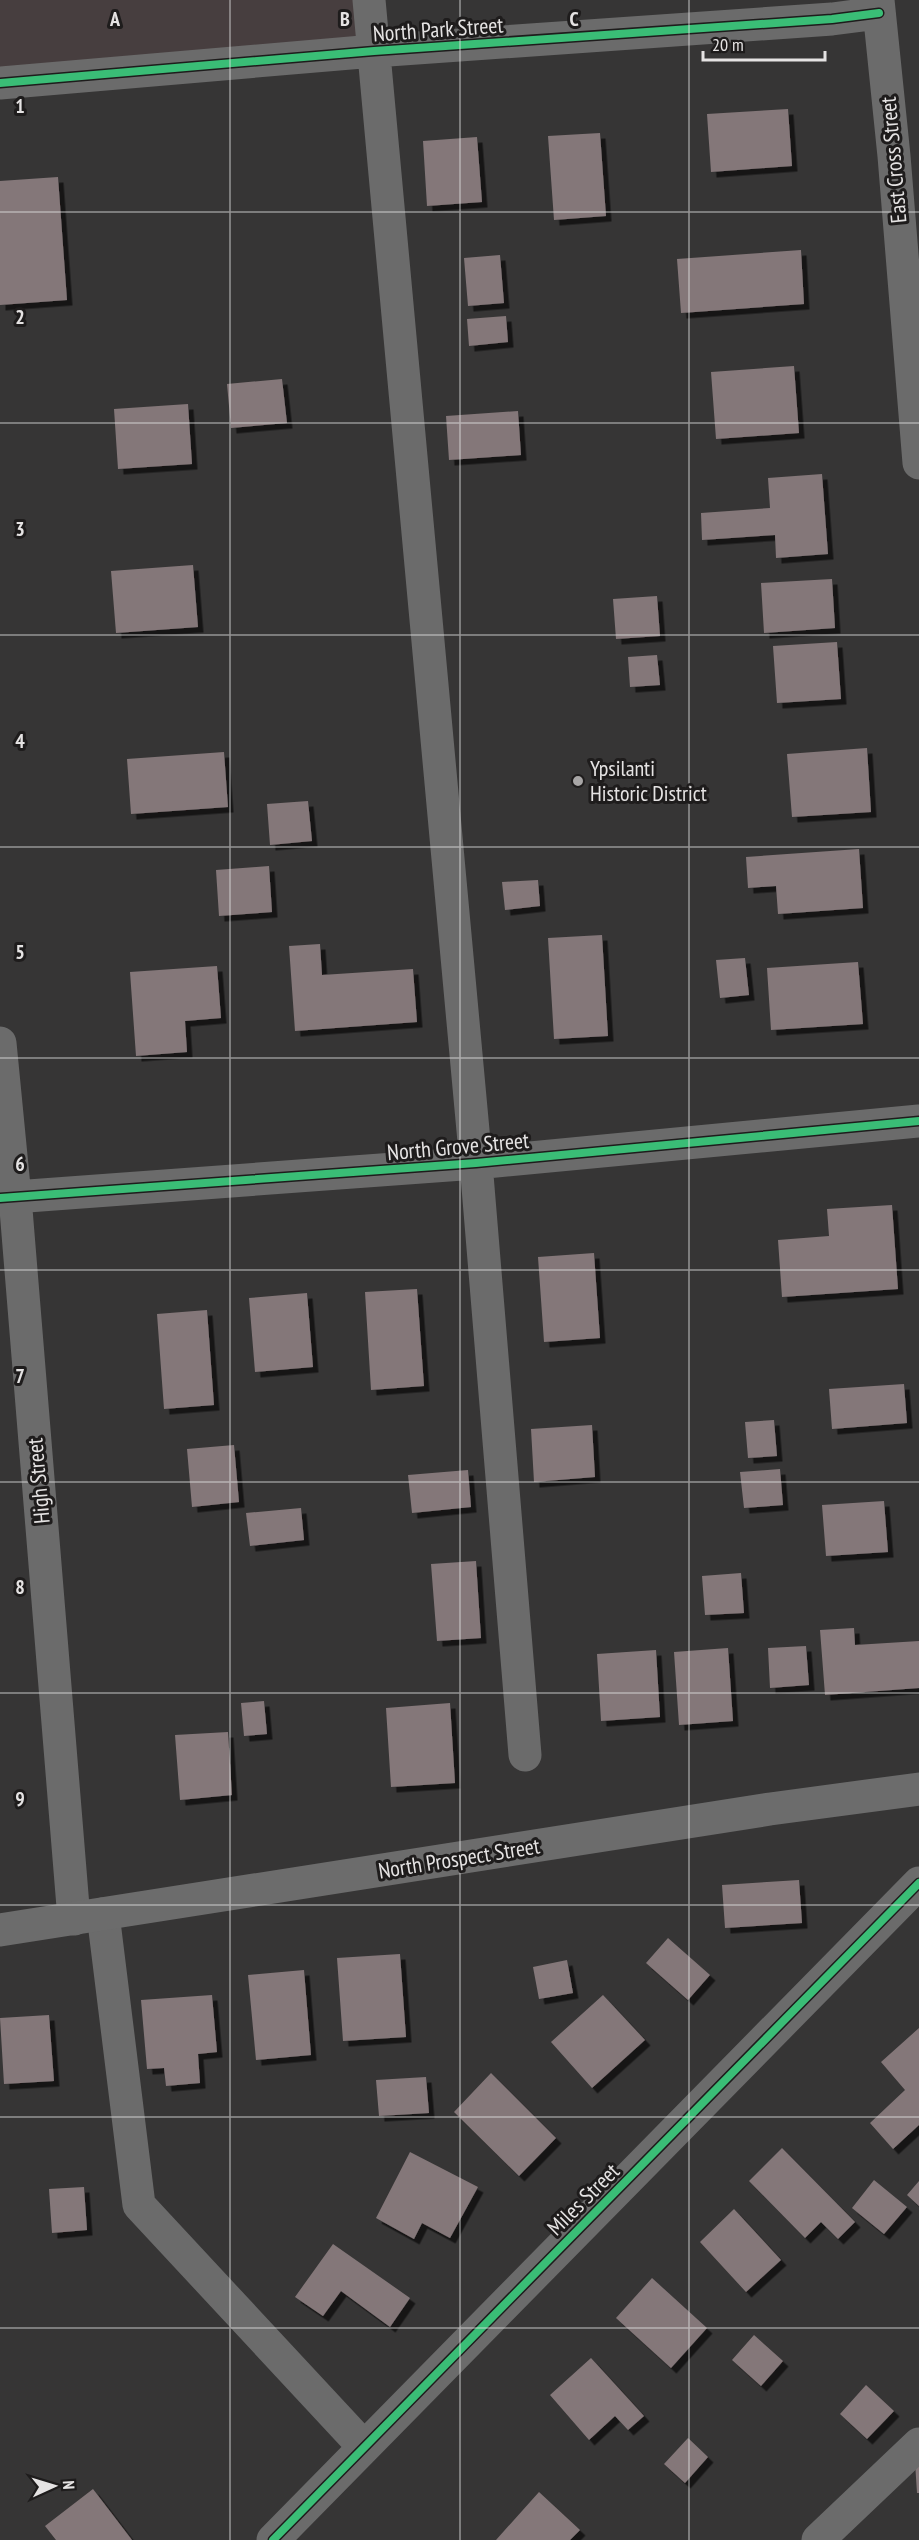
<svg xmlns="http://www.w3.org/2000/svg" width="919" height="2540" font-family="'PT Sans Narrow',sans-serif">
<defs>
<filter id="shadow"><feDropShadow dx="5.5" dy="5.5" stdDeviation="0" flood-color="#0009"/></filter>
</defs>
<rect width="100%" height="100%" fill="#363535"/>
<path fill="#473e3f" d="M0 0H370L374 51 0 74Z"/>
<path fill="#847779" filter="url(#shadow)" d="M788 109 792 166 711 172 707 114Z
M600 133 606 216 554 220 548 136Z
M477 137 482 202 427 206 423 141Z
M58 177 67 300 0 305V181Z
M801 250 804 304 681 313 677 259Z
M500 255 504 303 468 306 464 258Z
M506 316 508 342 469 346 467 319Z
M794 366 799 433 716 439 711 372Z
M282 379 287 423 231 428 227 384Z
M188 404 192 464 118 469 114 409Z
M518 411 521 455 449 460 446 416Z
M822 474 828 554 776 558 775 535 702 540 701 513 770 508 768 478Z
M193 565 198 627 116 633 111 571Z
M832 579 835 628 764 633 761 583Z
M657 596 660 636 616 639 613 599Z
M837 642 841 699 777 703 773 646Z
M657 655 660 685 630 687 628 657Z
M867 748 871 812 792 817 787 754Z
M224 752 228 807 131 814 127 759Z
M308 801 312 841 270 845 267 804Z
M859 849 863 908 778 914 776 886 748 888 746 857Z
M269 866 272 912 219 916 216 870Z
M538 880 540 906 505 910 502 882Z
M602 935 608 1036 554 1039 548 938Z
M320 944 322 975 413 969 417 1022 295 1031 289 946Z
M745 958 749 995 720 998 716 960Z
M858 962 863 1024 771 1030 767 968Z
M217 966 221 1018 185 1021 187 1052 136 1056 130 972Z
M892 1205 898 1289 782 1297 778 1240 829 1236 827 1209Z
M594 1253 600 1338 544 1342 538 1257Z
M417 1289 424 1386 371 1390 365 1292Z
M307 1293 313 1367 255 1372 249 1298Z
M207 1310 214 1405 164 1409 157 1314Z
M904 1384 907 1423 832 1429 829 1389Z
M774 1420 777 1456 748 1458 745 1422Z
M592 1425 595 1477 534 1482 531 1429Z
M234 1445 239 1502 192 1507 187 1449Z
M780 1469 783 1505 744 1508 740 1472Z
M468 1470 471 1507 412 1513 408 1475Z
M884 1501 888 1552 826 1556 822 1505Z
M301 1508 304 1540 250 1546 246 1513Z
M476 1561 481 1638 437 1641 431 1564Z
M741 1573 744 1613 705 1615 702 1576Z
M854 1628 855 1645 919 1641V1688L825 1695 820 1630Z
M806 1646 809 1685 770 1688 768 1648Z
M728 1648 733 1721 679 1725 674 1652Z
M656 1650 660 1717 601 1721 597 1654Z
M264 1701 267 1734 244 1736 241 1703Z
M450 1703 455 1783 391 1787 386 1708Z
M228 1732 232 1795 180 1800 175 1735Z
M799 1880 802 1923 725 1928 722 1885Z
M668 1938 710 1975 688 2000 646 1963Z
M400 1954 406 2037 343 2041 337 1958Z
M567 1960 573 1993 539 1999 533 1967Z
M304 1970 311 2055 256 2060 248 1975Z
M212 1995 217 2052 198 2054 200 2083 166 2086 164 2068 147 2069 141 2000Z
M603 1995 645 2040 592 2088 551 2042Z
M49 2015 54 2081 4 2084 0 2018Z
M919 2028V2125L893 2149 870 2123 905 2090 881 2062Z
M491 2073 556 2138 519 2176 454 2112Z
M426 2077 429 2113 379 2116 376 2080Z
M782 2148 855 2222 838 2239 821 2222 805 2238 749 2181Z
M410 2152 478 2187 450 2238 422 2223 414 2239 376 2218Z
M874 2180 907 2207 884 2234 852 2208Z
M919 2181V2206L907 2195Z
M84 2187 87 2230 52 2233 49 2189Z
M734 2209 781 2260 746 2292 700 2242Z
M333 2244 410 2298 390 2327 341 2291 323 2316 295 2297Z
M652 2278 707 2328 671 2368 616 2318Z
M754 2335 783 2361 761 2386 732 2360Z
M591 2358 644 2416 628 2430 615 2416 589 2440 550 2395Z
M866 2385 894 2411 867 2439 840 2414Z
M688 2438 708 2457 685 2483 664 2464Z
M915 2462H919V2493H917Z
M93 2489 132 2540H56L45 2526Z
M539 2492 580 2530 570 2540H496Z"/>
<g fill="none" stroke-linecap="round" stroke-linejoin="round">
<path stroke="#6b6b6b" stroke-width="33" d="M369 0 476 1163 525 1755
M878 0 894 156 919 463
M0 83 374 51 832 19 879 13
M0 1043 15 1197 74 1919
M0 1198 476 1163 919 1121
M103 1914 139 2205 364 2447
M273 2540 919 1883
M818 2540 919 2444"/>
<path stroke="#6c6c6c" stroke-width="33" d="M0 1930 770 1809 919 1789"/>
<g stroke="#1e1c1c" stroke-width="11">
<path id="cycleway" d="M0 83 374 51 832 19 879 13
M0 1198 476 1163 919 1121
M273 2540 919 1883"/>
</g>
<use href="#cycleway" stroke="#3abd76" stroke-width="8"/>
</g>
<path fill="none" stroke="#e5e3e3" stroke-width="1.5" stroke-opacity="0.55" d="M230 0V2540M460 0V2540M689 0V2540M0 212H919M0 423H919M0 635H919M0 847H919M0 1058H919M0 1270H919M0 1482H919M0 1693H919M0 1905H919M0 2117H919M0 2328H919"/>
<circle fill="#a8a6a6" stroke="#1e1c1c" stroke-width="2" cx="578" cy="781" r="6"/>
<g text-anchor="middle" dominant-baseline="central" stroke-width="6" stroke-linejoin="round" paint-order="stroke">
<g font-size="22" fill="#e5e3e3" stroke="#1e1c1c">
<text transform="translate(438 29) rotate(-4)">North Park Street</text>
<text transform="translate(893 160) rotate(-95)">East Cross Street</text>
<text transform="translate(458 1146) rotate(-5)">North Grove Street</text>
<text transform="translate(38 1481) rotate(-95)">High Street</text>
<text transform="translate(459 1858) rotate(-9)">North Prospect Street</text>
<text transform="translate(583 2199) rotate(-45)">Miles Street</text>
</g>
<g font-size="22" fill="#e5e3e3" stroke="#1e1c1c" text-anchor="start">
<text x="590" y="768">Ypsilanti<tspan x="590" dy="25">Historic District</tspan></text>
</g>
</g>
<g font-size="20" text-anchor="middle" font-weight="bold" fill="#e5e3e3" stroke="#1e1c1c" stroke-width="6" stroke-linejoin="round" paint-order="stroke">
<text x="115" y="26">A</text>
<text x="345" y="26">B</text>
<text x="574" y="26">C</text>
<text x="20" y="113">1</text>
<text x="20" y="324">2</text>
<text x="20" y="536">3</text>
<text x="20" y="748">4</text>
<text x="20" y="959">5</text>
<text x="20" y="1171">6</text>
<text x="20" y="1383">7</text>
<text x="20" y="1594">8</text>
<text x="20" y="1806">9</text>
</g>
<g transform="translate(54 2486) rotate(86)" stroke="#1e1c1c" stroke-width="4.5" paint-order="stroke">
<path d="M0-4.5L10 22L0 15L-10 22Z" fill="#e5e3e3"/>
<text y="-9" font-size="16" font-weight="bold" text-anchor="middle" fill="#e5e3e3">N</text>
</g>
<path d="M703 51v9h122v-9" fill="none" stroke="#e5e3e3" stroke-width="3"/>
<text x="712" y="51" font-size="18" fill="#e5e3e3" stroke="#1e1c1c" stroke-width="4.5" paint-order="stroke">20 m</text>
</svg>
